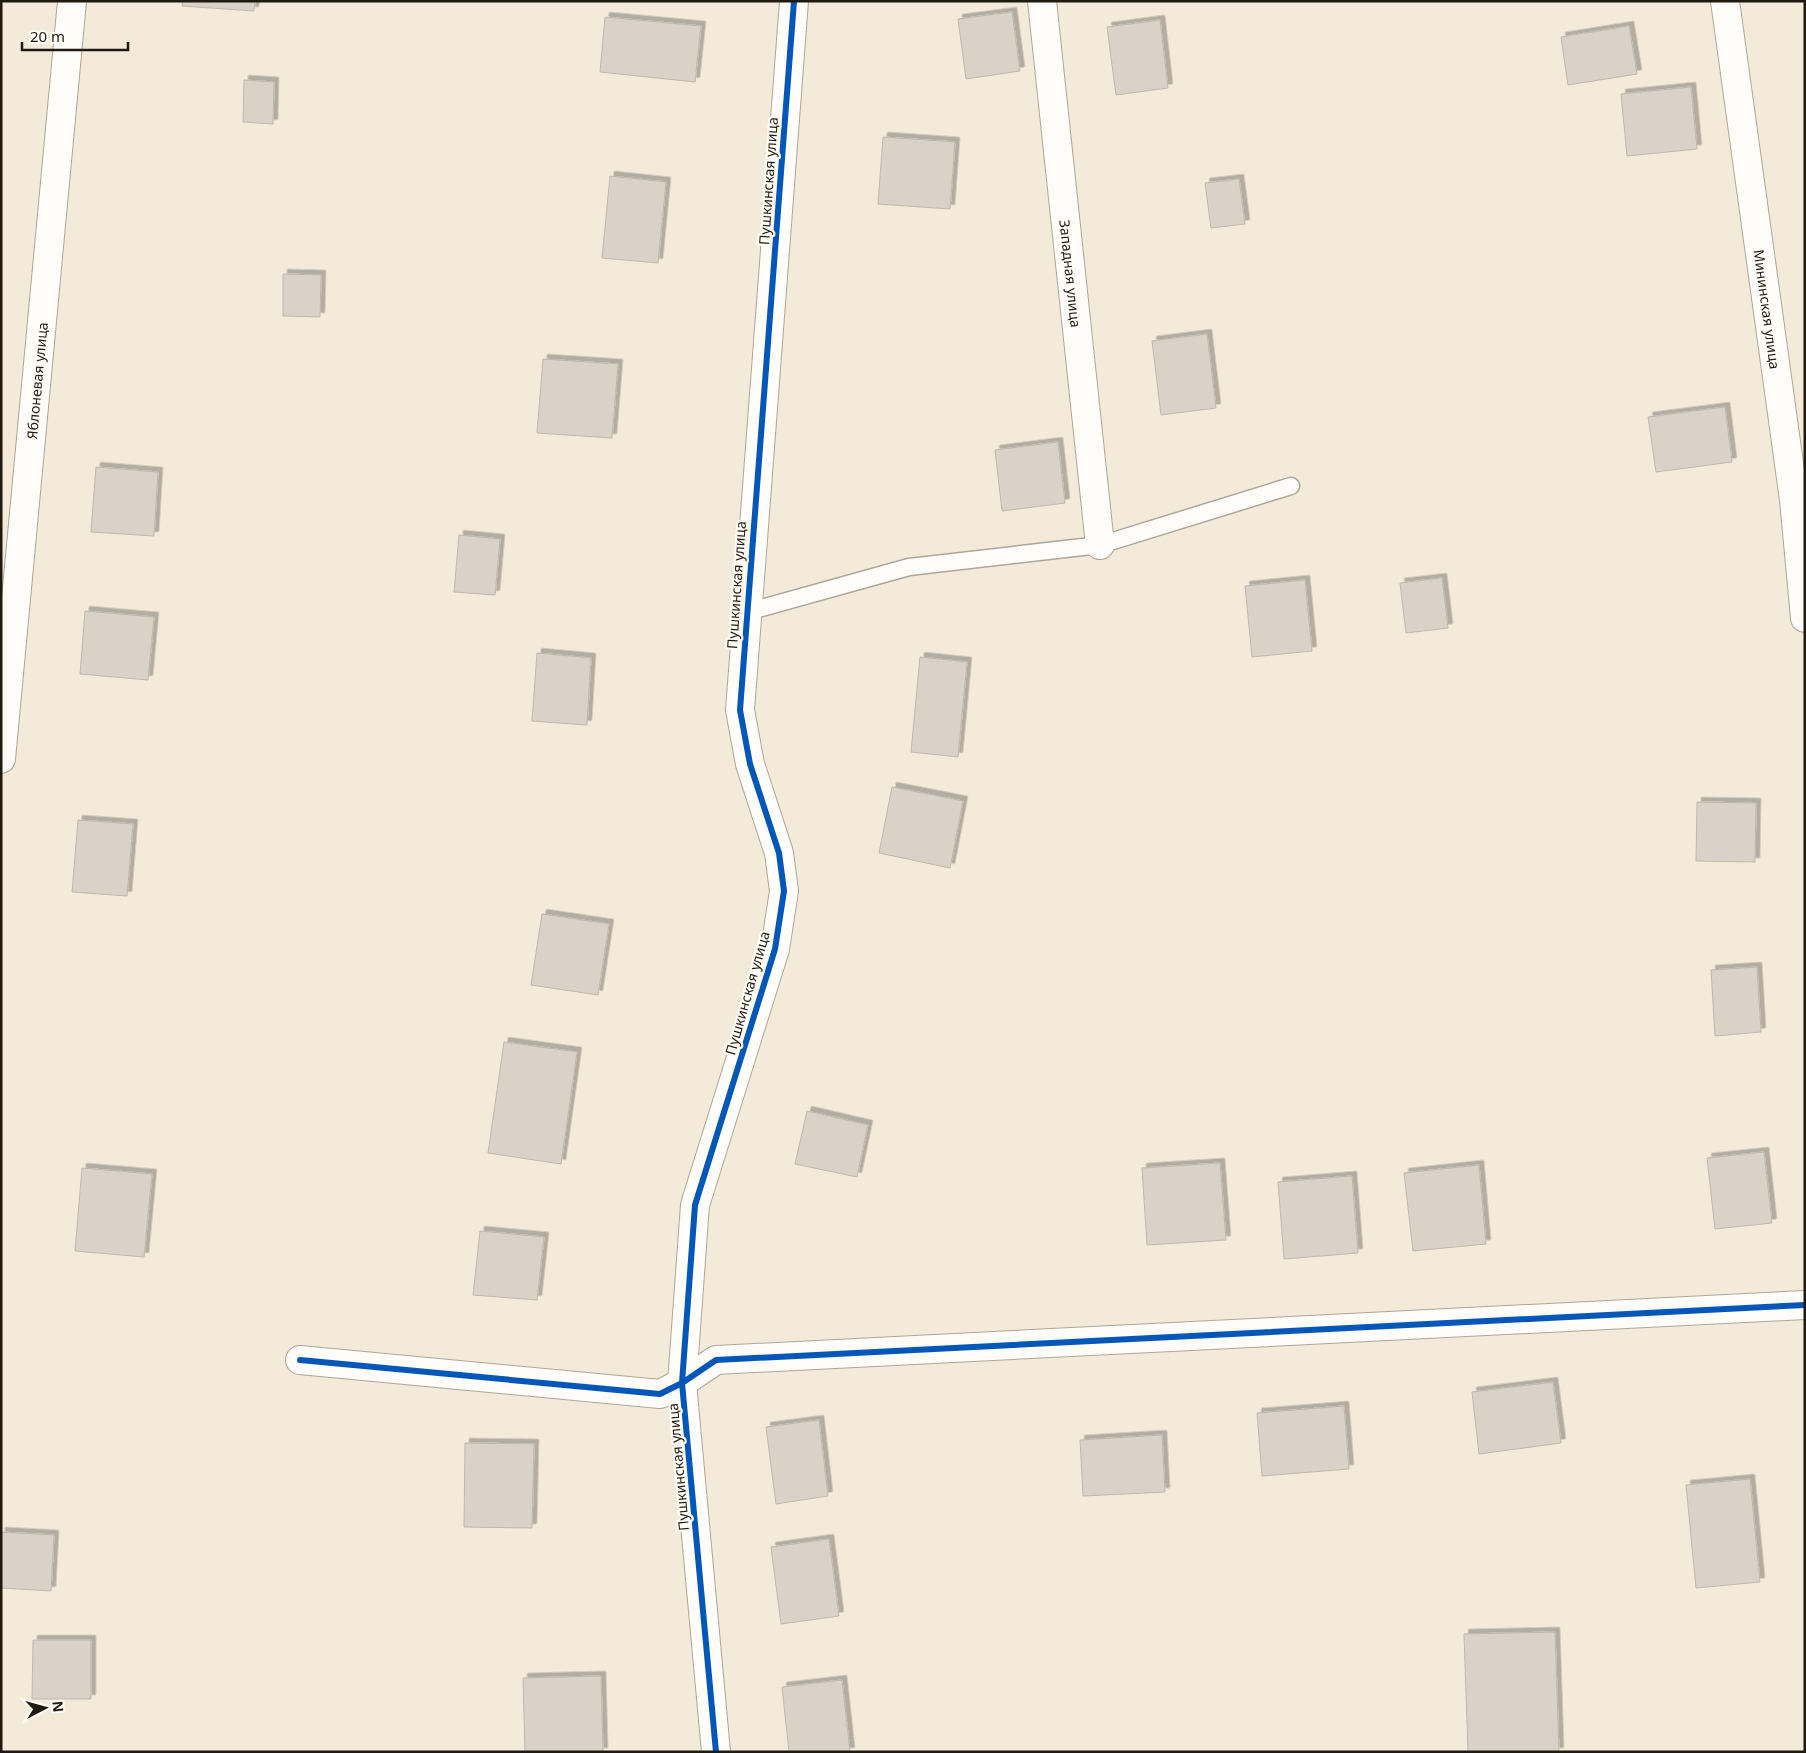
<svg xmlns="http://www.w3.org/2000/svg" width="1806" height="1753" font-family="'Noto Sans',sans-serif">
<defs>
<filter id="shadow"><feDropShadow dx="4.5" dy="-4.5" stdDeviation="0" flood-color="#0004"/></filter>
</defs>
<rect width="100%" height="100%" fill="#f4eada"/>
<path fill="#dad2c6" stroke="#bfb7ac" filter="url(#shadow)" d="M183 1H255L254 11 182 6Z
M1012 12 1020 71 966 79 958 19Z
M605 17 701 26 695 82 600 72Z
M1160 20 1168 88 1116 95 1107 27Z
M1629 26 1637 74 1568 85 1561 37Z
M244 80 274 82 273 124 243 122Z
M1691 87 1697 149 1627 156 1621 94Z
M883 137 955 142 950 209 878 204Z
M610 176 666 182 658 263 602 258Z
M1239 179 1245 224 1211 228 1205 183Z
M283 274 321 275 320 317 283 316Z
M1207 334 1216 408 1161 415 1152 341Z
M543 359 618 364 612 438 537 433Z
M1725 407 1732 462 1656 472 1648 417Z
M1058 442 1065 503 1002 511 995 450Z
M96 467 158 472 154 536 91 532Z
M459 535 500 539 495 595 454 592Z
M1442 578 1448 628 1406 633 1400 583Z
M1305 580 1312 651 1252 657 1245 586Z
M85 611 154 617 148 680 80 674Z
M537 653 591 658 587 725 532 721Z
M920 657 967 662 958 757 911 752Z
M892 787 963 801 950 868 879 853Z
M1697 802 1756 803 1755 862 1696 861Z
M78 820 133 824 127 896 72 892Z
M542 914 609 924 598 995 531 985Z
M1757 967 1761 1032 1715 1036 1711 970Z
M504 1042 577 1052 561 1164 488 1153Z
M807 1111 868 1125 857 1177 795 1164Z
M1764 1152 1772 1223 1715 1229 1707 1158Z
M1220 1163 1226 1240 1147 1245 1142 1168Z
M1479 1165 1486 1244 1413 1251 1404 1173Z
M82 1168 152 1174 144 1257 75 1251Z
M1352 1176 1358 1253 1284 1259 1278 1182Z
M480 1231 544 1237 537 1300 473 1295Z
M1553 1382 1561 1443 1479 1454 1472 1392Z
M1344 1406 1349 1469 1262 1476 1257 1413Z
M819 1420 828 1496 776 1504 766 1427Z
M1162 1435 1165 1492 1083 1496 1080 1440Z
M465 1443 534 1444 532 1528 464 1527Z
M1750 1479 1760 1582 1696 1588 1686 1485Z
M1 1532 54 1535 51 1591 1 1588Z
M829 1539 839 1616 781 1624 771 1547Z
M1555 1632 1559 1752H1468L1464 1634Z
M33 1640H91V1699H32Z
M601 1676 603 1752H525L523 1678Z
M842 1680 850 1752H789L782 1687Z"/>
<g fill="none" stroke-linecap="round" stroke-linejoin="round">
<g stroke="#aea69a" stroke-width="19">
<path id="service" d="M747 612 909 567 1100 545 1291 486"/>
</g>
<g stroke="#aea69a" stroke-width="30">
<g id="minor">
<path id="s1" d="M1042 1 1100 545"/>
<path id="s2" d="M1725 1 1794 500 1805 618"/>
<path id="s3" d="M1 759 72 1"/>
<path d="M300 1360 660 1394 682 1383 716 1360 1805 1305"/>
<path d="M716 1752 682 1383 695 1205 775 949 784 891 779 853 750 764 740 710 794 1"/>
</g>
</g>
<use href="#service" stroke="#fdfcf9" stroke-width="16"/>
<use href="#minor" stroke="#fdfcf9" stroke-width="28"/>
<g stroke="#fffbf5" stroke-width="9">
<path id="cycleway" d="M300 1360 660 1394 682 1383 716 1360 1805 1305
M716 1752 682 1383 695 1205 775 949 784 891 779 853 750 764 740 710 794 1"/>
</g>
<use href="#cycleway" stroke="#0057b8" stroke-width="6"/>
</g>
<g text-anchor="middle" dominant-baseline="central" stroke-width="4.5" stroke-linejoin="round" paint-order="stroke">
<g font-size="14" fill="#20190f" stroke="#fffbf5">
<text transform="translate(768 181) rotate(-86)">Пушкинская улица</text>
<text stroke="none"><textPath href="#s1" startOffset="274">Западная улица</textPath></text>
<text stroke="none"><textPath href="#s2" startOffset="311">Мининская улица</textPath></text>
<text stroke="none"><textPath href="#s3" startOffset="380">Яблоневая улица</textPath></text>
<text transform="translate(736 585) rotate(-86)">Пушкинская улица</text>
<text transform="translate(747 993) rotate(-74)">Пушкинская улица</text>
<text transform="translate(678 1467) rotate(-95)">Пушкинская улица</text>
</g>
</g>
<rect width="1806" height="1753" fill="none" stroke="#20190f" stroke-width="5"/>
<g transform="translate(45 1708) rotate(84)" stroke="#fffbf5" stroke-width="4" paint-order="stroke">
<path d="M0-4L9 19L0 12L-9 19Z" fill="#20190f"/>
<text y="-8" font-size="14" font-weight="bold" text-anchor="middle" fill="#20190f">N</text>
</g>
<path d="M22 42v8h106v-8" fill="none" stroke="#20190f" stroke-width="2.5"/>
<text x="30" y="42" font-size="15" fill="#20190f" stroke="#fffbf5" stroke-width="4" paint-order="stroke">20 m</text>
</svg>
